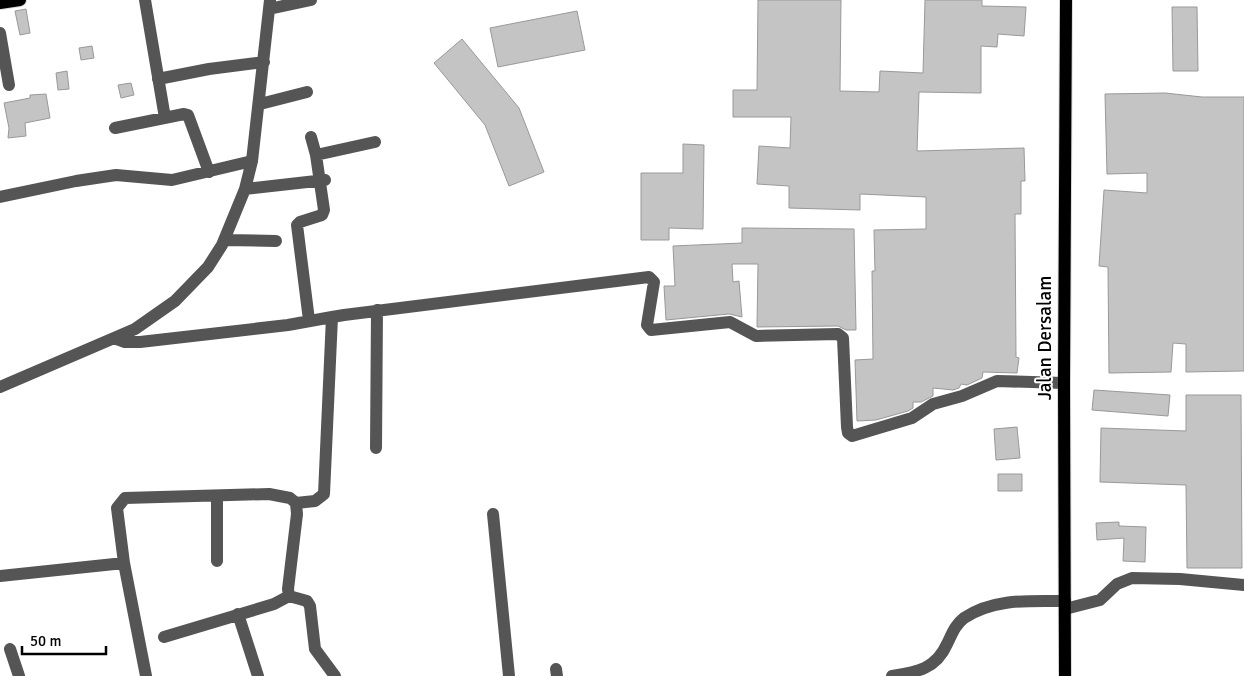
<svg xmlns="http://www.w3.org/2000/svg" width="1244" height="676" font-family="Signika,sans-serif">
<rect width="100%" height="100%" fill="#fff"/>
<path fill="#c4c4c4" stroke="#999" d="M758 0H841L840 91 879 92 880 71 923 73 925 0H982V6L1026 7 1024 36 998 34 997 47 981 46V93L919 92 917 151 1024 148 1025 181H1021V214H1015L1016 357 1019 358 1017 373 983 372 982 378 967 385 961 384 959 388 953 390 933 388V396L921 402H913V408L908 411 876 420 857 421 855 360 873 359 872 271H875L874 230 926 229V197L860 194V210L789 208V186L757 184 759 146 790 148 791 117H733V90H757Z
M1172 7H1197L1198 71H1173Z
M26 9 30 33 20 35 15 11Z
M577 11 585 50 498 67 490 28Z
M462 39 519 108 544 172 509 186 485 125 434 63Z
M92 46 94 58 81 60 79 48Z
M67 71 69 89 58 90 56 73Z
M131 83 134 95 121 98 118 85Z
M1165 93 1202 97H1244V371L1186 372V344L1173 343 1171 372 1109 373 1108 267 1099 266 1104 190 1147 193V173L1107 174 1105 94Z
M46 94 50 118 25 123 26 136 8 138 9 128 4 103 30 98V95Z
M683 144 704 145 703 229 669 228V240H641V173H683Z
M742 228 854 229 856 330H846L838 326 757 327 758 264H732L733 282 739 281 742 317 729 314 666 320 664 286H675L673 246 742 243Z
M1094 390 1170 395 1168 416 1092 410Z
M1186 395H1241L1242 568H1187L1186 485 1100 482 1101 428 1186 431Z
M1017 427 1020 458 996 460 994 429Z
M998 474H1022V491H998Z
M1119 522V526L1146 527 1145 562 1123 561 1124 538 1097 540 1096 523Z"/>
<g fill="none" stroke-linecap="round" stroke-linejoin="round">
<g stroke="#dbdbdb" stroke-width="14">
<path id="major" d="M0 3 20 0
M1065 676 1064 383 1066 0"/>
</g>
<path stroke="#555" stroke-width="12" d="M145 0 165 118
M269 9 311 0
M0 33 9 85
M158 79 209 69 264 62
M260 104 307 92
M115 128 184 114 188 115 209 172
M316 155 375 142
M245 189 325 180
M0 197 76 181 116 175 172 180 252 161
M224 240 276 241
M309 320 297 225 300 222 322 215 324 210 316 155 311 137
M114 338 125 342H140L288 325 332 317
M0 387 135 329 175 301 208 267 222 245 245 189 252 161 270 0
M376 448 377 310
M296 503 315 501 324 494 332 317 344 315 649 277 654 282 647 325 651 330 730 322 756 336 838 334 843 338 847 427 848 433 852 436 912 418 933 404 962 396 997 381 1064 383
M493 514 509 676
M217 561V497
M124 563 117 508 125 498 269 494 290 498 296 503 297 514 288 589 289 596 307 601 310 606 315 649 335 676
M0 576 124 563 146 676
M1065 609 1100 600 1117 584 1132 578 1180 579 1244 585
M238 614 258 676
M164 637 274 604 289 596
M10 649 19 676
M556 669 557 676
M892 676C917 672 936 669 947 644 952 634 955 625 964 618 994 598 1030 601 1065 601"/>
<use href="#major" stroke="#000" stroke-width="12"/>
</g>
<g text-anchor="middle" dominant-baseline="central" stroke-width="4" stroke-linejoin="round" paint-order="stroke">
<g font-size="19" fill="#000" stroke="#fff">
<text transform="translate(1045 338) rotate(-90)">Jalan Dersalam</text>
</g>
</g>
<path d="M22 646v8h84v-8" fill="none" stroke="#000000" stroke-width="2.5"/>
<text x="30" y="646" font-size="15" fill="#000000" stroke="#ffffff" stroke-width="4" paint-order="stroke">50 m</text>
</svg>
